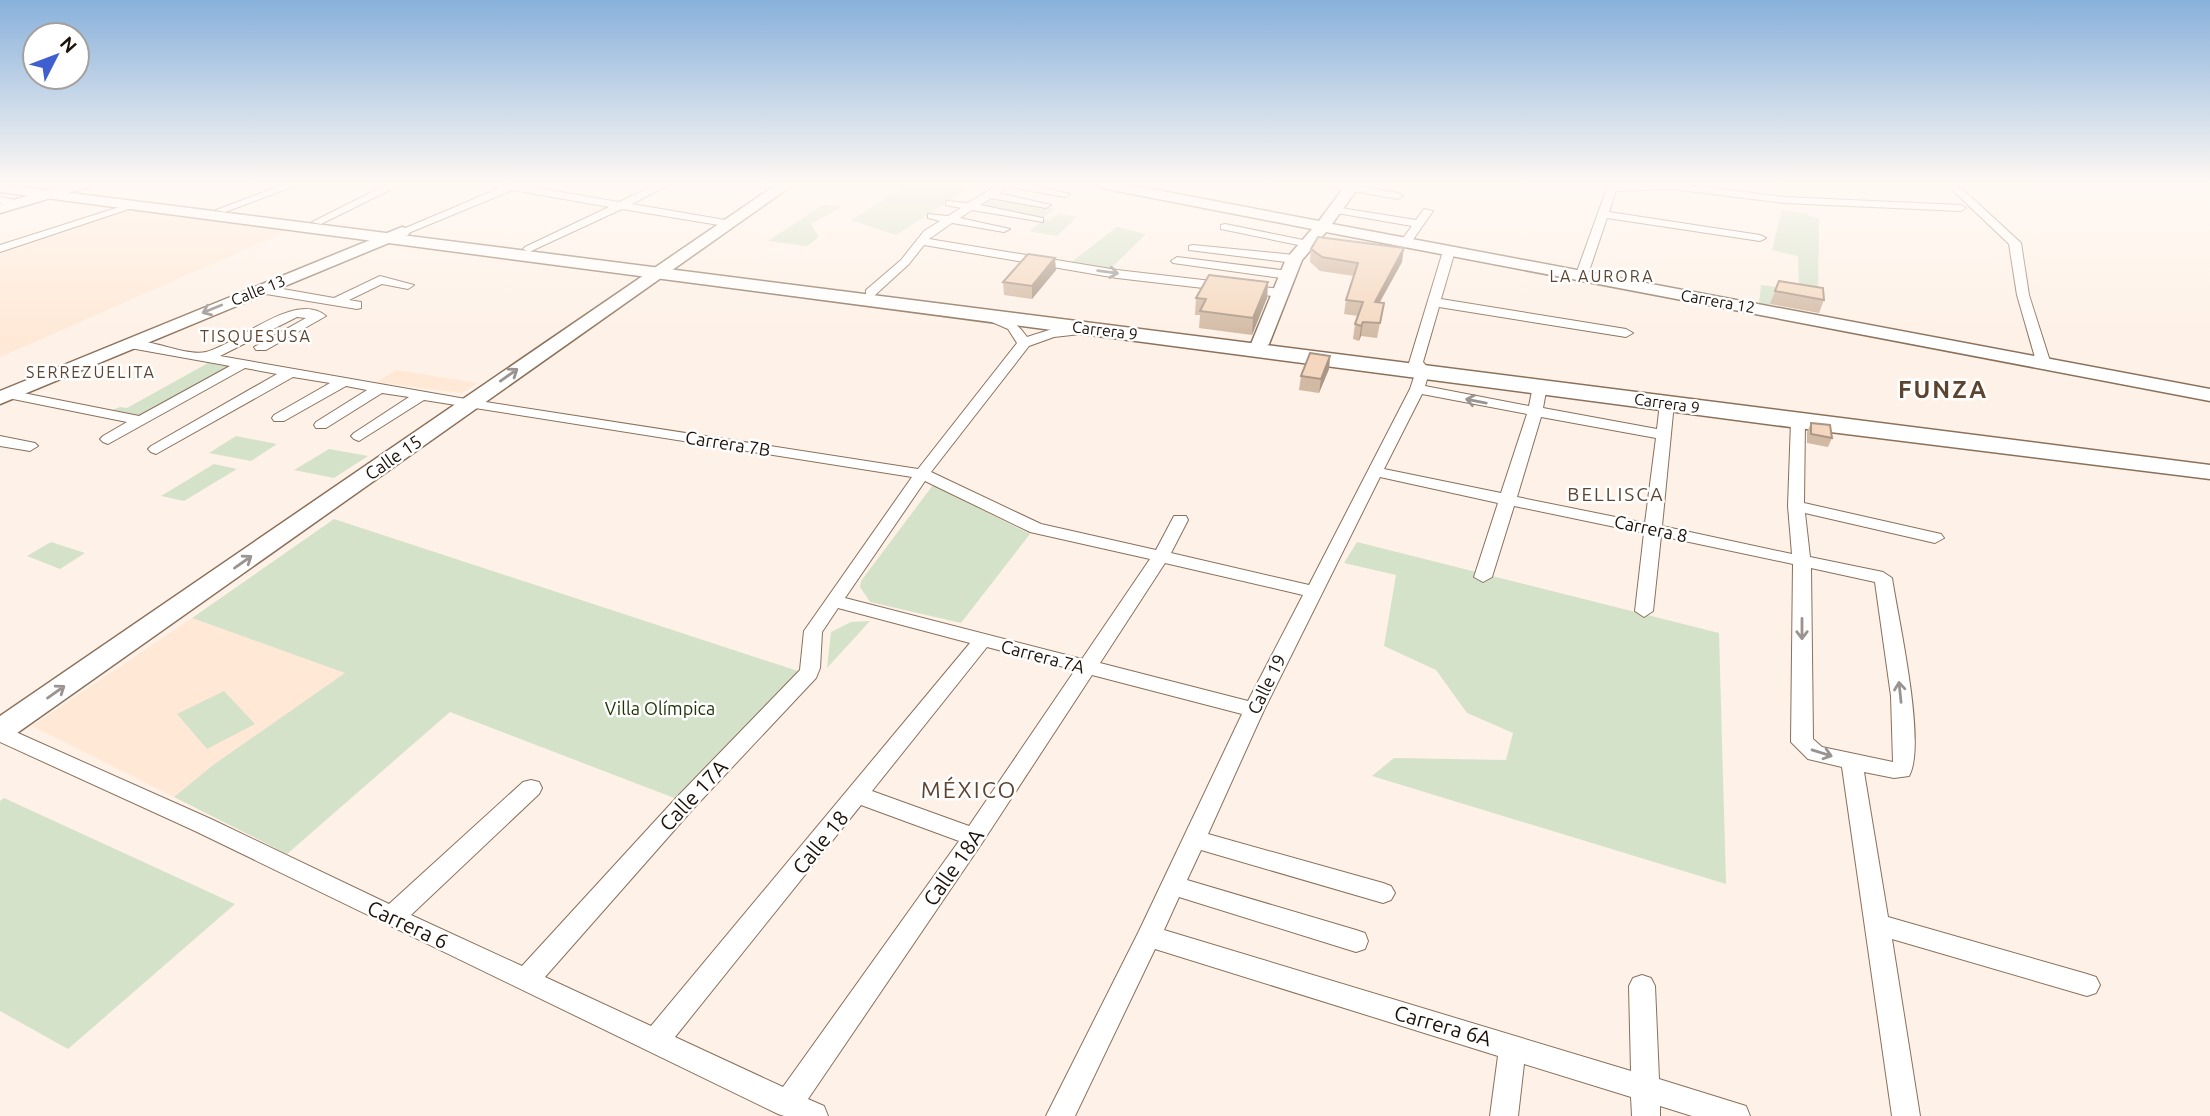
<svg xmlns="http://www.w3.org/2000/svg" width="2210" height="1116" font-family="Ubuntu,sans-serif">
<rect width="100%" height="100%" fill="#fef1e7"/>
<path fill="#ffe8d6" d="M133 208 290 230 0 357V252Z
M396 370 477 383 462 393 377 382Z
M192 618 346 673 213 765 174 797 32 726Z"/>
<path fill="#d5e2ca" d="M908 184H975L896 235 851 220Z
M991 197 1055 209 1041 219 977 206Z
M824 204 842 207 811 224 819 237 807 246 768 241Z
M1782 210 1807 214 1819 219 1818 300 1775 294 1770 305 1759 303 1761 285 1799 290 1798 256 1772 250Z
M1059 213 1077 217 1057 236 1029 231 1045 219 1050 220Z
M1117 227 1146 234 1110 269 1069 264Z
M208 363 231 367 138 416 112 410 120 407 127 408Z
M236 436 277 444 251 461 209 453Z
M329 449 368 456 334 478 294 470Z
M214 464 237 469 184 501 161 496Z
M933 485 1030 534 961 623 870 602 860 587 861 581Z
M334 519 801 672 682 801 450 712 287 854 174 797 213 765 345 673 192 618Z
M51 542 85 553 60 569 27 556Z
M1357 542 1719 633 1726 884 1372 776 1394 758 1506 760 1513 733 1467 713 1436 670 1384 646 1396 575 1344 563Z
M870 621 827 668 831 632 851 622Z
M224 691 255 724 207 749 177 714Z
M4 798 235 904 68 1049 0 1011V801Z"/>
<g fill="none" stroke-linecap="round" stroke-linejoin="round">
<g stroke="#8b705a" stroke-width="2">
<path id="street" d="M285 184H300L225 212 216 210Z
M388 184H402L321 224 312 222Z
M490 184H514L619 202 657 184H670L632 204 731 221 737 224 731 227 622 209 529 252 523 249 525 247 609 207 513 190 406 234 396 232 500 188Z
M1000 184H1028L1070 194 1065 197 1009 187 999 193 1051 205 1046 208 991 198 980 205 1043 218V222L972 210 960 218 1010 229 1004 232 952 223 929 239 1117 270 1280 289 1286 293 1280 297 1117 278 924 245 909 264 874 296H866V290L901 260 924 231 940 221 928 218V214L948 216 961 208 946 205V201L968 203Z
M1606 184H1682L1784 197 1961 205 1966 208 1961 211 1784 203 1672 189 1616 191 1609 212 1760 235 1766 238 1760 241 1607 218 1587 277 1577 280 1575 277 1607 188Z
M1946 184H1957L2021 243 2029 295 2050 361 2048 364 2043 365 2036 361 2017 295 2009 244Z
M1351 185 1398 193 1403 196 1398 199 1347 190V186Z
M0 197 25 202 20 205 0 203Z
M135 202 144 204 0 252V245Z
M1335 207 1416 220 1424 209 1433 211 1410 244 1406 245 1400 242 1412 226 1331 212 1330 210Z
M1225 224 1308 241 1314 244 1308 247 1221 229V225Z
M1193 245 1294 255 1300 259 1294 263 1189 250V246Z
M1449 248 1455 251 1441 299 1626 329 1633 333 1626 337 1439 307 1423 362 1430 370 1425 386 1529 406 1533 386 1540 382 1547 386 1543 408 1657 429 1660 403 1667 399 1672 400 1674 403 1662 526 1792 554 1788 506 1791 421 1798 417 1805 421 1804 503 1941 534 1944 538 1935 543 1805 513 1810 557 1883 572 1892 578C1898 618 1927 745 1909 776L1894 778 1864 772 1888 917 2087 974 2096 977 2100 985 2096 993 2087 996 1892 939 1920 1116H1892L1842 767 1808 759 1791 742 1793 564 1661 536 1653 611 1644 617 1635 611 1644 533 1514 506 1492 577 1483 582 1474 577 1498 503 1380 477 1264 710 1208 834 1383 883 1391 886 1395 893 1391 900 1383 903 1201 850 1187 880 1356 930 1365 933 1368 941 1365 949 1356 952 1179 897 1164 930 1631 1071 1629 986 1633 978 1642 975 1651 978 1655 986 1659 1079 1746 1106 1750 1116H1692L1660 1106V1116H1632L1631 1097 1524 1064 1518 1116H1490L1498 1056 1155 949 1075 1116H1046L1139 931 1242 714 1092 675 982 843 808 1099 824 1106 828 1116H784L778 1114 195 831 0 742V725L211 819 389 904 523 782 531 780 539 782 542 788 539 794 411 915 522 966 677 797 800 670 804 631 912 477 424 400 359 441 354 439 351 436 354 433 409 397 382 393 326 428H316L314 425 316 422 367 390 346 386 284 421H274L272 418 274 415 330 383 293 377 156 454 151 452 148 449 151 446 277 374 245 368 108 444 103 442 100 439 103 436 127 422 3 397V391L8 390 139 416 230 366 130 348 123 344 125 341C148 337 187 357 206 352 238 344 295 290 326 316L266 350H256L254 347 306 318 297 317 220 356 460 398 918 469 1017 343 1008 329 985 319V313C1003 311 1018 324 1027 337 1043 332 1076 319 1091 330L1089 333 1054 337 1029 346 931 472 1041 524 1156 550 1174 516H1186L1188 520 1171 553 1309 585 1410 389 1416 371 1409 363 1443 251ZM1422 394 1527 414 1501 493 1384 469ZM1541 417 1656 438 1645 523 1517 497ZM925 481 1030 532 1150 559 1082 659 845 598ZM1165 563 1303 595 1248 701 1100 663ZM1811 568 1875 582 1891 696 1893 762 1822 747 1813 739ZM838 608 970 643 651 1026 545 977 693 809 816 678 820 668 822 632ZM987 647 1075 670 969 826 872 791ZM861 805 959 841 783 1087 675 1037Z
M1177 257 1289 271 1295 275 1289 279 1173 263 1171 261Z
M380 276 414 285 408 289 382 284 349 300 361 302V308L357 309 260 293 254 289 260 285 334 298Z
M0 436 35 443 38 446 30 451 0 446Z"/>
</g>
<g stroke="#8b705a" stroke-width="3">
<path id="secondary" d="M67 184H90L88 187 0 213V204Z
M777 184H794L10 738 0 741V716Z
M1095 184H1125L1319 221 1342 190 1328 184H1353L1358 188 1332 224 2210 389V401L1326 232 1302 260 1269 344 1260 350 1251 344 1286 259 1312 229 1102 188Z
M402 227 408 229 410 232 408 235 0 404V391Z"/>
</g>
<g stroke="#8b705a" stroke-width="3">
<path id="primary" d="M0 184 2210 465V479L1798 428 0 192Z"/>
</g>
<use href="#street" fill="#fff" fill-rule="evenodd"/>
<use href="#secondary" fill="#fff" fill-rule="evenodd"/>
<use href="#primary" fill="#fff" fill-rule="evenodd"/>
</g>
<path fill="#d2b9a3" d="M1311 249 1402 262 1380 302 1384 303 1377 338 1361 336 1359 341 1353 339 1355 324 1358 316 1344 314 1346 300 1354 276 1320 271 1310 262Z
M1056 270 1032 299 1004 295 1003 282Z
M1779 281 1824 300 1819 313 1770 304Z
M1268 282 1267 298 1252 335 1199 328 1200 315H1195L1196 298Z
M1330 356 1329 369 1319 393 1299 390 1301 376Z
M1811 423 1832 438 1828 447 1807 443V432Z"/>
<path fill="#ab9685" d="M1404 248 1402 262 1372 316 1375 302Z
M1055 258 1056 270 1032 299V286Z
M1268 282 1267 298 1252 335 1253 318Z
M1363 322 1361 336 1359 341 1361 326Z
M1330 356 1329 369 1319 393 1321 379Z"/>
<path fill="#f4d7be" stroke="#ab9685" stroke-width="2" d="M1318 237 1404 248 1375 302 1384 303 1380 323 1363 322 1361 326 1355 324 1363 302 1346 300 1358 263 1322 257 1311 249Z
M1028 254 1055 258 1032 286 1003 282Z
M1209 275 1268 282 1253 318 1200 311 1206 299 1196 298Z
M1779 281 1823 288 1824 300 1775 291Z
M1310 353 1330 356 1321 379 1301 376Z
M1811 423 1830 425 1832 438 1811 434Z"/>
<defs><path id="oneway-shaft" d="M-6 0H5M1.5-3L5.5 0L1.5 3" fill="none" stroke-width="1.6" stroke-linecap="round" stroke-linejoin="round" transform="scale(1.75)"/></defs>
<g stroke="#999491">
<use href="#oneway-shaft" transform="translate(1108 272) rotate(8)"/>
<use href="#oneway-shaft" transform="translate(212 309) rotate(158)"/>
<use href="#oneway-shaft" transform="translate(509 375) rotate(-35)"/>
<use href="#oneway-shaft" transform="translate(1476 401) rotate(-169)"/>
<use href="#oneway-shaft" transform="translate(243 562) rotate(-35)"/>
<use href="#oneway-shaft" transform="translate(1802 629) rotate(90)"/>
<use href="#oneway-shaft" transform="translate(56 692) rotate(-35)"/>
<use href="#oneway-shaft" transform="translate(1900 692) rotate(-96)"/>
<use href="#oneway-shaft" transform="translate(1822 753) rotate(17)"/>
</g>
<linearGradient id="sky" x2="0" y2="1"><stop stop-color="#88b1db"/><stop offset="0.54" stop-color="#fff9f4"/><stop offset="1" stop-color="#fff9f4" stop-opacity="0"/></linearGradient>
<rect width="2210" height="340" fill="url(#sky)"/>
<g text-anchor="middle" dominant-baseline="central" stroke-width="5" stroke-linejoin="round" paint-order="stroke">
<g font-size="16" letter-spacing="2" fill="#5d4430" stroke="#fff">
<text x="1602" y="276">LA AURORA</text>
<text x="256" y="336">TISQUESUSA</text>
<text x="91" y="372">SERREZUELITA</text>
</g>
<g font-size="16" fill="#1d120a" stroke="#fff">
<text transform="translate(258 290) rotate(-22)">Calle 13</text>
<text transform="translate(1718 301) rotate(10)">Carrera 12</text>
<text transform="translate(1105 330) rotate(7)">Carrera 9</text>
<text transform="translate(1667 403) rotate(8)">Carrera 9</text>
</g>
<g font-size="18" fill="#1d120a" stroke="#fff">
<text transform="translate(728 443) rotate(9)">Carrera 7B</text>
<text transform="translate(393 457) rotate(-35)">Calle 15</text>
<text transform="translate(1651 528) rotate(12)">Carrera 8</text>
<text transform="translate(1043 656) rotate(15)">Carrera 7A</text>
<text transform="translate(1266 684) rotate(-64)">Calle 19</text>
</g>
<g font-size="18" fill="#1e3304" stroke="#fff">
<text x="660" y="708">Villa Olímpica</text>
</g>
<g font-size="19" letter-spacing="2" fill="#5d4430" stroke="#fff">
<text x="1616" y="494">BELLISCA</text>
</g>
<g font-size="21" fill="#1d120a" stroke="#fff">
<text transform="translate(693 795) rotate(-47)">Calle 17A</text>
<text transform="translate(820 842) rotate(-51)">Calle 18</text>
<text transform="translate(953 867) rotate(-55)">Calle 18A</text>
<text transform="translate(408 924) rotate(25)">Carrera 6</text>
<text transform="translate(1443 1025) rotate(16)">Carrera 6A</text>
</g>
<g font-size="23" letter-spacing="2" fill="#5d4430" stroke="#fff">
<text x="969" y="789">MÉXICO</text>
</g>
<g font-size="24" font-weight="bold" letter-spacing="2" fill="#5d4430" stroke="#fff">
<text x="1943" y="389">FUNZA</text>
</g>
</g>
<g transform="translate(56 56) rotate(48)"><circle r="33" fill="#ffffff" stroke="#a5a09d" stroke-width="2"/>
<path d="M0-5L12 26L0 18L-12 26Z" fill="#3f5fd1"/>
<text y="-10" font-size="19" font-weight="bold" text-anchor="middle" fill="#1d120a">N</text>
</g>
</svg>
